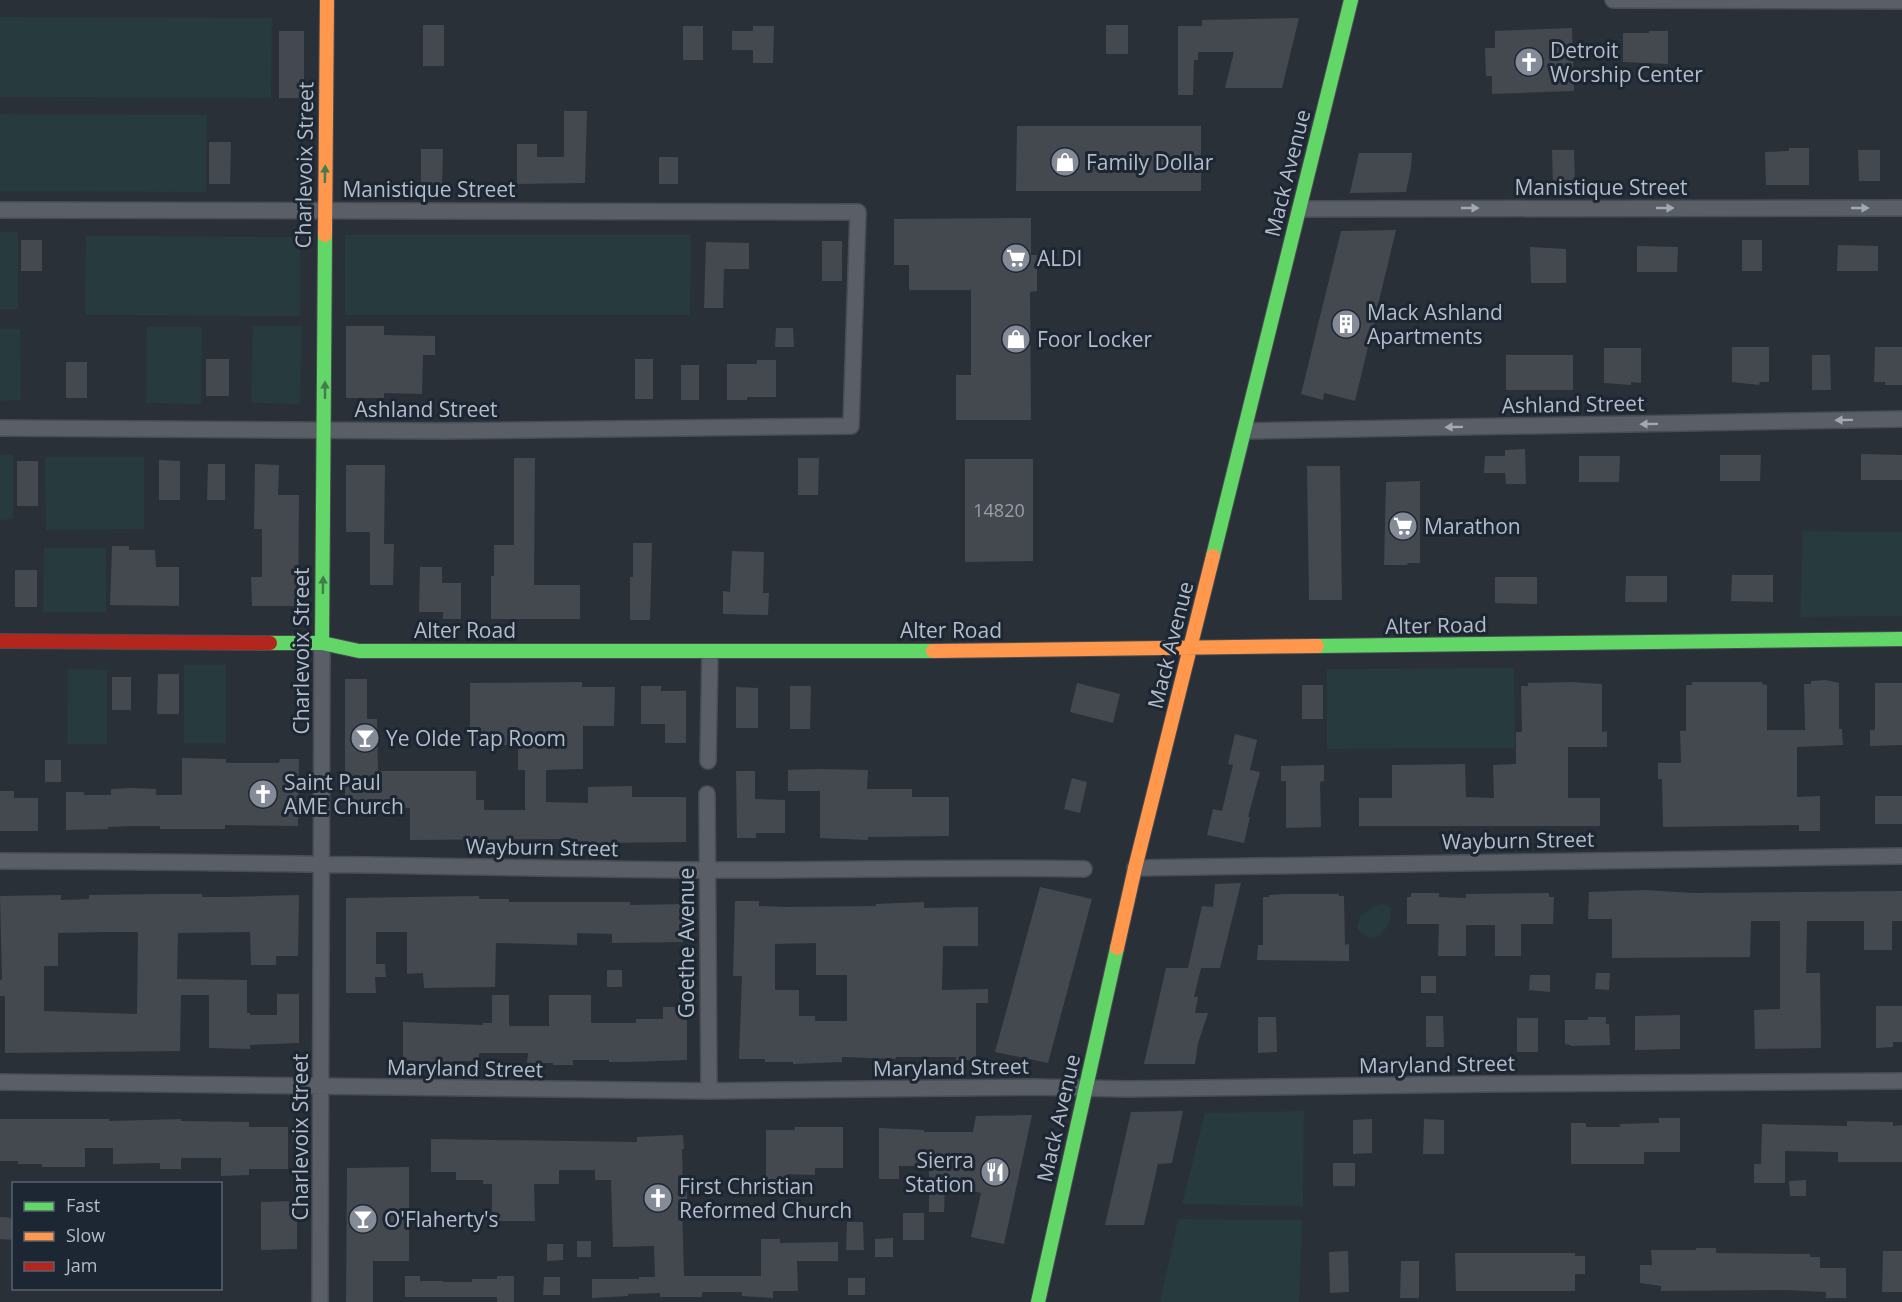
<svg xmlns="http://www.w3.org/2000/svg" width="1902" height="1302" font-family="'Open Sans',sans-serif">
<rect width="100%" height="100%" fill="#2a3038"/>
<path fill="#273a3e" d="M0 17 272 18 271 98 0 97Z
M0 114 207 115 206 192 0 191Z
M0 232H18V309H0Z
M345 235H691L690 315H345Z
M86 236 300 237V316L85 315Z
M253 326H302L300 404 251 403Z
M147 327H202L201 404 146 403Z
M0 329H20L21 400 0 401Z
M0 455H13V519L0 520Z
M45 457H144V529L46 530Z
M1803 531 1902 532V616L1800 617Z
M44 548H106V612H43Z
M184 665H226V743H184Z
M1514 668 1515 748 1327 749V669Z
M68 669 107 670V744H67Z
M1383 904 1391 908C1392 929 1374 951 1357 928L1360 916 1377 905Z
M1304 1111 1303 1206 1182 1204 1205 1113Z
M1178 1219 1302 1220 1299 1302H1160Z"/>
<path fill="#444950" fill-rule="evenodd" d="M1299 18 1282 88H1225L1234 52H1198V60H1194L1193 95H1178V26H1202V20Z
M423 25H444V66H423Z
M1106 25H1128V54H1106Z
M683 26H703V60H683Z
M753 26H774L773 63H753V50H732V31H753Z
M1572 28 1574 91 1492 94V76H1486L1485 48H1495V31Z
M279 31H304V98H279Z
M1649 31H1668V64L1623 62V33H1649Z
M564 111H587L585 183 517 184V144H537V157H564Z
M1017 126H1201V191H1016Z
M209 142H231L230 184H209Z
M1789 148H1809V185H1766L1765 152 1789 151Z
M421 149H443L442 184H421Z
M1552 150H1574L1575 183 1553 184Z
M1858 150H1880V181H1859Z
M1359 153H1412L1411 168 1406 192 1350 193Z
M659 157H678V184H659Z
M1031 218V255H1037V291L1030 292 1031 420H956V375H971V290H909V265H894V219Z
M1396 230 1355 401 1324 393 1323 400 1301 394 1341 231Z
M21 240H42V271H21Z
M1742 240H1762V271H1742Z
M822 241H842V281H822Z
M706 242 749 243V269H724L723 308H704Z
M1838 245 1878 246V271H1837Z
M1637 246 1678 247 1677 272H1637Z
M1530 247 1566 249V283H1531Z
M346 326H384V335L435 336V355H423L422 394 384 393V398H346Z
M776 328H793L794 347H775Z
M1732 347H1769V382H1760L1759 385 1732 382Z
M1875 347H1902V385H1885V382H1874Z
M1604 348H1641V383L1631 382V385L1604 383Z
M1506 355H1573V390H1506Z
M1812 355H1830L1831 390H1812Z
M206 359H229V396H206Z
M635 359H653V399H635Z
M757 360H776V397H747V400H727V364H757Z
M66 362H87V398H66Z
M681 365H699V400H681Z
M1525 449 1526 484H1506L1505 473H1484L1485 456H1505V450Z
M1861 454 1902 455V480H1861Z
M1720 455H1761L1760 481H1720Z
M1579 456H1620L1619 482H1579Z
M514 458H535L534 585H580V619H491V576H494V545H514Z
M798 458H819L818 495H798Z
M965 459H1033V561L965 562Z
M159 460 180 461V500H159Z
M17 461H38V506H17Z
M208 464H225V500H207Z
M255 464 279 465 278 495H299L298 606H252L251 577H262V529H254Z
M346 465H385L384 544H394L393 585H370V532H346Z
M1307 466H1340L1342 600H1309Z
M1420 481V563H1408L1407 565H1384L1386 482Z
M633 543H652L650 620H630V577H633Z
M112 546H129V550H155L156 567H179V606L110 605Z
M732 551 764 552 763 593H769L768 615 723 614V591L730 592Z
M420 567H442V583H461V619H443V612H419Z
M15 570H37V607H15Z
M1732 575H1773V602L1731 601Z
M1626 576H1667V602H1625Z
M1495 577H1537V604L1495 603Z
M158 674H179V714H157Z
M112 677H131V710H112Z
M345 679H367V719H377L378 771H476V800H484V810H525V770H518V745H470V683L582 682V687H615L614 726H583V769L546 770V802L588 803V787L632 786V797H686V842L595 843V842L564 841V839L410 840V808H345Z
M1826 680 1839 683V729H1842L1843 745 1797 747V797L1820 796V831H1799V825L1663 827 1662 779H1658V763H1681L1680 731H1686V685H1692V682H1762V684L1767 685V730H1805L1804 684H1811V681Z
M1572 682 1602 684V732L1607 731V747H1568V798H1600V826H1359V798H1392V765L1465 764 1466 797 1494 798 1493 765 1516 764V732H1522L1521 686H1528V683Z
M1077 683 1120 694 1113 723 1070 712Z
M1875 683H1902V745L1870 746V730H1875Z
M1302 685H1323V719H1302Z
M641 686H661V691H686V743H665V724H641Z
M790 686H811L810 729H790Z
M736 687 758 688V728H736Z
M1235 734 1257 740 1250 770 1260 772 1248 817H1250L1244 843 1207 835 1213 809 1222 811 1233 765 1228 764Z
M182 758 226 759V763H279L280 759H299L298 826 225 825V829H160V826H132L108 827V829L66 830V792H84V795H111V789L132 788 156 789V795H182Z
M45 760H61V782H45Z
M1324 765V781L1320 782 1321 827 1286 828V781H1281V766Z
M815 769 868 770 867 789H912V797H949V836L868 837V840L820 838V791H788V770Z
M736 771H755V799L785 800V833H756V838H737Z
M1072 778 1087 782 1080 813 1064 809Z
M0 791H14V798H38V831H0Z
M1875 796H1902V824H1875Z
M1241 883 1220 968H1201L1194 997H1198L1195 1013H1208L1198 1043 1195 1064H1144L1166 968H1188L1202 906 1213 907 1215 884Z
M1040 887 1092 899 1048 1063 995 1052Z
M1645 890 1693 893 1902 891V921H1892V950H1864V921H1807L1806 973H1820L1821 1048 1755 1049 1754 1010 1780 1009V921H1751L1750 957 1612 958V919H1588L1589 892Z
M1411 893H1439V897L1466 898V894L1549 893V897H1554L1553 924H1521V956H1495V925H1466V956H1438L1439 924H1407V897H1411Z
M159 894H202V897H227L299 895 298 956H276V965H251L250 932 178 933 177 979 247 980V1013H250V1015H277V994H299V1043L250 1045V1049L209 1048V995H181L180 1051 5 1053V996H0V980H2L0 896 61 895V900L89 899V895ZM101 932H138L137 1014 44 1011V966H58V933Z
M1284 894H1339V896H1344L1345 945 1349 944V961L1257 960 1258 945H1263V897H1269V895Z
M479 896V899H509V902H630V905L683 904V942L612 943V934L577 933V945L496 943 495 987 424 988 423 973 407 974V932H376V964H385L386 977H375L376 993H346V898Z
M735 901H759V906L786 907 876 906V904L924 902V908L978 907V946H943L942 990 988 989V1003H976V1060H956V1057H896V1059L842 1057V1062L793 1064V1062H765V1059H739L742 976H733ZM816 943V975H847V1021H815V1016H799V990H775V944Z
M607 970H622V987H607Z
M1596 973H1610L1609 990 1595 989Z
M1530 975H1550V992L1529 990Z
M1421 976H1436V993H1421Z
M492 995H509V1026H549V995H591V1023H636V1019H663V1007H687V1060L629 1062H609V1060H573V1065H553V1063H527L528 1053H479V1061H452V1063L403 1060V1022L483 1025V1023H492Z
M1876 1006H1902V1042H1893V1047L1876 1048Z
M1680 1015V1049L1635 1050V1016Z
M1426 1016H1443L1444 1047H1426Z
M1258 1017H1276L1277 1052 1258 1053Z
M1588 1017H1606V1024H1609L1610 1045 1571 1046V1045L1565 1044V1020H1588Z
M1517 1018H1538V1052H1517Z
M1183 1111 1172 1163 1158 1164 1144 1225H1105L1131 1112Z
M1032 1115 1004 1244 971 1237 981 1193 945 1184 944 1212H929V1166H899V1179H879V1128L924 1130V1132H973L976 1116Z
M1659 1118H1680V1152H1644V1164H1571V1123H1586V1127H1620V1124L1659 1123Z
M0 1119H109V1121L181 1119V1121L249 1122V1127H288V1169H249V1175L221 1176V1158H181V1169H160V1163L113 1164V1148H85V1167H42V1164H18V1161H0Z
M1372 1119V1153L1353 1154V1120Z
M1424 1119 1444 1120V1154H1423Z
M1847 1121 1893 1122V1126L1902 1125V1162H1838V1152L1785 1151V1183H1754V1164H1761L1762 1124 1847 1126Z
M795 1127H843V1168H815V1175L787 1174V1185H766V1130H795Z
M683 1135 684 1149H682L683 1192H687V1205H682L684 1276H761V1239H780V1243L838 1242V1261H797L798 1291H773V1298L742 1296V1292H702V1297H660V1293L628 1294V1296L592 1298V1279H639V1277H655L654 1246 613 1247 611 1180H595V1170H559V1184H534L535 1221H492V1184H483V1180H456V1172H431V1139L637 1142V1137Z
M1333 1163H1355V1186H1333Z
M409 1167V1261H373V1302H346L347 1168Z
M1806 1180V1196H1790L1789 1181Z
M297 1201V1249L261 1250V1202Z
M903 1213H924V1240H903Z
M0 1217 14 1218V1240L0 1239Z
M847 1222H863L864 1250H846Z
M893 1238V1257H875V1239Z
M577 1241H591V1257H577Z
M547 1244H563V1260L547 1261Z
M1696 1248H1716V1253L1810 1254V1257H1820V1268H1846V1298H1826V1292L1786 1290 1661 1291V1286L1640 1283V1265H1652L1651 1250H1696Z
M1348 1251 1349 1292 1330 1293 1329 1252Z
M1883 1251H1902V1292H1882Z
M1455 1253H1575V1256H1585V1274H1575V1291H1456Z
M1401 1261H1419V1298H1400Z
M405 1276H420V1281H443V1282H472V1279H497V1276H514V1302H497V1297H405Z
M544 1277H560V1295H543Z
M848 1278H865V1295H848Z"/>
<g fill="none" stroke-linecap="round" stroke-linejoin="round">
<g stroke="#484c53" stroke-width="18">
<path id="street" d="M1613 0 1902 1
M1300 209 1902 208
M0 210 858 212 851 426 444 431 0 428
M1245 431 1902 419
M708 761 710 652
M707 794 709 1091
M0 861C234 861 468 868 702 870 830 871 957 866 1084 869
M1135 868 1902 856
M0 1082 709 1091 1034 1087 1128 1089 1487 1084 1902 1081
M320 1302 322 643"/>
</g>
<g stroke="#484c53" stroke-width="16">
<path id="fast" d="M1213 556 1351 0
M270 643H322L359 651H933
M322 643 325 235
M1317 646 1902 639
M1038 1302 1117 948"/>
</g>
<g stroke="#484c53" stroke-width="16">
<path id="slow" d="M325 235 327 0
M933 651 1317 646
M1117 948 1135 868 1213 556"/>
</g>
<g stroke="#484c53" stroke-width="16">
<path id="jam" d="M0 641 270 643"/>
</g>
<use href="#street" stroke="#5a5e66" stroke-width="15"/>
<use href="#fast" stroke="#63d668" stroke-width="14"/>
<use href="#slow" stroke="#ff974d" stroke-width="14"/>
<use href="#jam" stroke="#b3261e" stroke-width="14"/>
</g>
<defs><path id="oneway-solid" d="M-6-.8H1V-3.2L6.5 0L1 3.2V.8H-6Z" transform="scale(1.5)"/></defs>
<g fill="#407e4e">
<use href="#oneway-solid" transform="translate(325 174) rotate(-89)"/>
<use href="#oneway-solid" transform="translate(325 390) rotate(-90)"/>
<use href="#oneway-solid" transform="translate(323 585) rotate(-89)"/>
</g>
<g fill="#a2a9b5">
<use href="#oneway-solid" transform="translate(1470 208)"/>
<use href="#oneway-solid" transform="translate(1665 208)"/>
<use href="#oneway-solid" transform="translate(1860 208)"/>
<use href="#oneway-solid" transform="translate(1844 420) rotate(179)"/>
<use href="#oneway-solid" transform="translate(1649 424) rotate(179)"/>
<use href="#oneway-solid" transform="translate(1454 427) rotate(179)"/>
</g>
<defs>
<g id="church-disc" transform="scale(1.5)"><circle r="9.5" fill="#848b96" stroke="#1d2633"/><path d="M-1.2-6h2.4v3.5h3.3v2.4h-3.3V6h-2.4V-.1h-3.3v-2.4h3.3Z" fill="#fff"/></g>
<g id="shop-disc" transform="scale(1.5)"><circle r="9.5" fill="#848b96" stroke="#1d2633"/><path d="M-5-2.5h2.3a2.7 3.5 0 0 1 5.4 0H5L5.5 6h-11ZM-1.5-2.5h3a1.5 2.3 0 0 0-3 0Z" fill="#fff"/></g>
<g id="supermarket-disc" transform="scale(1.5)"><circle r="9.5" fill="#848b96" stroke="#1d2633"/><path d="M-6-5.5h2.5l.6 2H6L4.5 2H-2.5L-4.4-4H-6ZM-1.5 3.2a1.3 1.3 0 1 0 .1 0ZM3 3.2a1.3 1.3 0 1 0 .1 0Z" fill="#fff"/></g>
<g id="building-disc" transform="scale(1.5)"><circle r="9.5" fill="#848b96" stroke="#1d2633"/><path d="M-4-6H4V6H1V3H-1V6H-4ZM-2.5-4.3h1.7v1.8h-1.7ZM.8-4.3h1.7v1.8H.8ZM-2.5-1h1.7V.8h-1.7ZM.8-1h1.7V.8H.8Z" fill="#fff"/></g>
<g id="bar-disc" transform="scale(1.5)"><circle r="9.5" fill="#848b96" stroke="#1d2633"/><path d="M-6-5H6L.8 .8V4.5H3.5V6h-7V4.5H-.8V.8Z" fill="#fff"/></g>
<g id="restaurant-disc" transform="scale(1.5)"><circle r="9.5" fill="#848b96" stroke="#1d2633"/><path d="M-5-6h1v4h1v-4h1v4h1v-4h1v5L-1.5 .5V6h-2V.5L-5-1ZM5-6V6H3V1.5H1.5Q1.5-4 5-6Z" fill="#fff"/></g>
</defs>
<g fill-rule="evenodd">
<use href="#church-disc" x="1529" y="62"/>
<use href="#shop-disc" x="1065" y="162"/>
<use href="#supermarket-disc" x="1016" y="258"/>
<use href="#building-disc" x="1346" y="324"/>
<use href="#shop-disc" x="1016" y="339"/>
<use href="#supermarket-disc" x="1403" y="526"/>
<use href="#bar-disc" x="365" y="738"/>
<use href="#church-disc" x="263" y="794"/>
<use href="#restaurant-disc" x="995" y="1172"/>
<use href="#church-disc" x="658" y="1198"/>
<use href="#bar-disc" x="363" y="1219"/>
</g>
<g text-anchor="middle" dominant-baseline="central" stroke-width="6" stroke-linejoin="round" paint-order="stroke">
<g font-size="18" fill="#989fab">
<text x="999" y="510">14820</text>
</g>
<g font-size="21" fill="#b4bcc9" stroke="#1d2633" text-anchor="start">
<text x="1550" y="50">Detroit<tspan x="1550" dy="24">Worship Center</tspan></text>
<text x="1086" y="162">Family Dollar</text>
<text x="1037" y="258">ALDI</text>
<text x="1367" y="312">Mack Ashland<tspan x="1367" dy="24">Apartments</tspan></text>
<text x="1037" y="339">Foor Locker</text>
<text x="1424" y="526">Marathon</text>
<text x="386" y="738">Ye Olde Tap Room</text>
<text x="284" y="782">Saint Paul<tspan x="284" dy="24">AME Church</tspan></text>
<text x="974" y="1160" text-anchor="end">Sierra<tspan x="974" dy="24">Station</tspan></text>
<text x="679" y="1186">First Christian<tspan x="679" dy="24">Reformed Church</tspan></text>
<text x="384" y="1219">O'Flaherty's</text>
</g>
<g font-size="21" fill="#b4bcc9" stroke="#1d2633">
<text transform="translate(304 165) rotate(-89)">Charlevoix Street</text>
<text transform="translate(1287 173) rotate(-76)">Mack Avenue</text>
<text x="1601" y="187">Manistique Street</text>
<text x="429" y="189">Manistique Street</text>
<text transform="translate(1573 404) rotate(-1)">Ashland Street</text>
<text x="426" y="409">Ashland Street</text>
<text transform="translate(1436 625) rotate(-1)">Alter Road</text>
<text x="465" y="630">Alter Road</text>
<text x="951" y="630">Alter Road</text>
<text transform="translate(1170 645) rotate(-76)">Mack Avenue</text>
<text transform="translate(301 651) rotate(-90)">Charlevoix Street</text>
<text transform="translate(1518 840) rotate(-1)">Wayburn Street</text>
<text transform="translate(542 847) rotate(1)">Wayburn Street</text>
<text transform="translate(686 943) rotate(-90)">Goethe Avenue</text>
<text transform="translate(1437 1064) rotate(-1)">Maryland Street</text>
<text transform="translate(951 1067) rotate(-1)">Maryland Street</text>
<text transform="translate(465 1068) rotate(1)">Maryland Street</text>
<text transform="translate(1058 1118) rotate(-77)">Mack Avenue</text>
<text transform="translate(300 1137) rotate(-90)">Charlevoix Street</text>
</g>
</g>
<rect x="12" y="1182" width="210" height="108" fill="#1d2633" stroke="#59626f" stroke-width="1.5"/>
<rect x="24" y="1202" width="30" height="9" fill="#63d668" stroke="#59626f" stroke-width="1.5"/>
<text x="66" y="1212" font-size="18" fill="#b4bcc9">Fast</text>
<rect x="24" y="1232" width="30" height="9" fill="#ff974d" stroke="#59626f" stroke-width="1.5"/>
<text x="66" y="1242" font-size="18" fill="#b4bcc9">Slow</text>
<rect x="24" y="1262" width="30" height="9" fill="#b3261e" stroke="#59626f" stroke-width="1.5"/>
<text x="66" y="1272" font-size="18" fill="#b4bcc9">Jam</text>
</svg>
